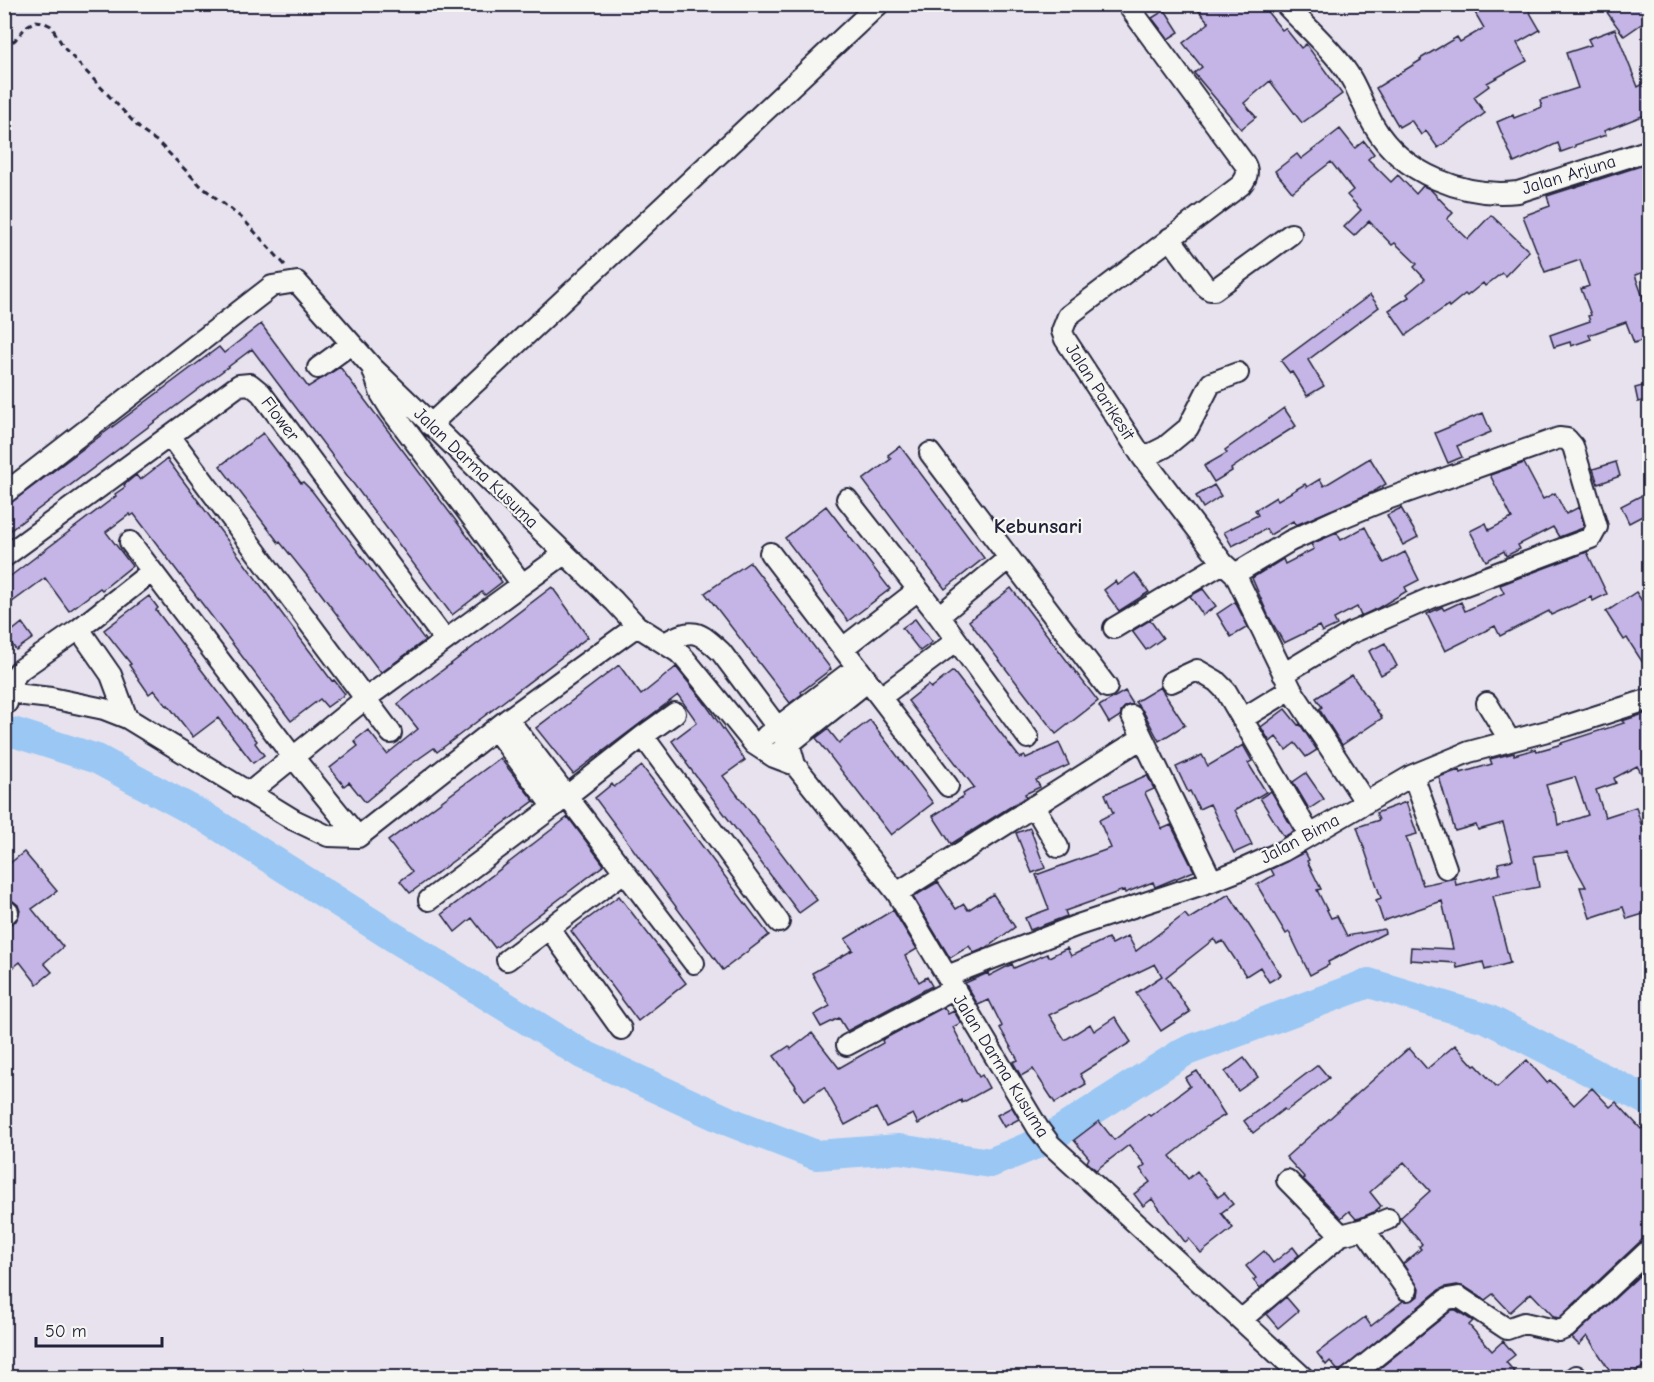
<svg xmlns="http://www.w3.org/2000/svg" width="1654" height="1382" font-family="'Comic Neue',sans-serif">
<rect width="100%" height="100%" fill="#e7e2ee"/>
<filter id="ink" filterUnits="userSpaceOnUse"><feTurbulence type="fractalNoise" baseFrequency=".0167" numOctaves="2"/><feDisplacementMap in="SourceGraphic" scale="12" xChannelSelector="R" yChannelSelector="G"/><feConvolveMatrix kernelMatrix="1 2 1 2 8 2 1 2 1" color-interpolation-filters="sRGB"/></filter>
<g filter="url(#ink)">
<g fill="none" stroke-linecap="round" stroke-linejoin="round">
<path stroke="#9ac7f4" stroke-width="30" d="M4 733H16L97 759 203 816 392 936 582 1054 728 1121 816 1155 899 1149 990 1163 1046 1140 1184 1052 1369 983 1488 1019 1650 1102"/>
</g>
<path fill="#c4b5e6" stroke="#22223b" stroke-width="1.5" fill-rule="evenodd" d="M1193 4H1261L1282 30 1285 28 1301 48 1306 44 1342 94 1302 123 1270 81 1244 103 1256 117 1241 129 1194 73 1202 67 1183 43 1209 23Z
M1470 4H1525L1540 30 1517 43 1527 61 1487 83 1489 86 1474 97 1485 113 1438 148 1426 131 1421 135 1411 120 1399 127 1376 88 1421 60 1420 59 1457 37 1460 42 1484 28Z
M1601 4H1650V18L1624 36Z
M1165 10 1179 32 1168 39 1152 18Z
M1615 29 1638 87 1650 80V113L1604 131 1606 135 1575 145V147L1561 152 1558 143 1514 163 1497 122 1513 115 1514 118 1542 107 1540 100 1578 88 1566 53 1591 45 1588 39Z
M1340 129 1355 148 1364 141 1374 154 1368 159 1391 182 1398 175 1416 194 1423 186 1430 189 1453 213 1447 219 1468 239 1491 215 1529 251 1505 276 1502 273 1485 286 1483 283 1467 296 1465 294 1449 307 1448 305 1406 335 1389 310 1409 297 1407 294 1425 279 1414 267 1417 264 1395 243 1392 245 1369 221 1354 236 1344 227 1361 210 1347 195 1353 190 1331 162 1292 192 1275 171 1297 154 1301 159Z
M1650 163V270L1635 275 1650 317V338L1634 343 1626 322 1589 335 1591 339 1571 346 1570 342 1554 347 1550 335 1590 321 1588 316 1591 315 1581 289 1589 286 1580 260 1545 272 1523 216 1550 206 1547 196Z
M1370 295 1379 307 1308 360 1324 386 1307 396 1292 372 1290 373 1281 361Z
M261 324 308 387 340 367 502 582 485 595 482 592 452 615 252 349 4 535V508L219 347 224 353Z
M1650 384V399L1638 402 1635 388Z
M1284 408 1296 426 1264 446 1231 469 1232 471 1214 482 1204 466 1227 453 1225 450Z
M1483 413 1491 432 1457 446 1462 457 1448 463 1435 433Z
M263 433 301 483 303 482 312 491 425 640 381 673 316 587 280 542 279 543 220 466Z
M900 446 984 558 945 589 863 480 891 459 888 455Z
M1370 458 1386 484 1373 492 1296 525 1293 521 1270 535 1266 529 1232 546 1224 532 1258 515 1255 510 1276 497 1278 500 1305 484 1307 487 1320 479 1324 486Z
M167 459 332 681 334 680 345 694 327 707 320 699 291 721 134 514 131 516 130 514 106 532 132 566 102 590 100 588 69 611 45 578 4 608V581L116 496 115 494 125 487 124 485 136 475 140 480Z
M1616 462 1620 476 1598 484 1593 469Z
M1524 463 1543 499 1555 493 1566 514 1579 507 1584 526 1583 528 1559 537 1553 527 1518 545 1520 549 1506 556 1504 551 1486 561 1470 531 1486 523 1489 530 1512 518 1490 475Z
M1214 485 1221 496 1203 508 1196 496Z
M1650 491V512L1629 523 1621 506Z
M826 506 890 589 848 621 785 538Z
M1401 508 1418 537 1403 545 1387 515Z
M1365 527 1384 563 1405 552 1419 580 1405 587 1407 591 1378 608 1361 616 1357 607 1334 619 1337 625 1322 632 1319 626 1284 643 1268 615 1252 578 1283 559 1285 564 1314 549 1311 544 1337 533 1341 540Z
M1587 552 1607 594 1593 601 1591 597 1551 615 1549 611 1500 636 1495 626 1445 651 1427 614 1442 607 1444 610 1461 602 1465 611 1504 593 1500 585Z
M750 562 831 669 801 692 802 694 790 703 705 593Z
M1135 573 1149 592 1119 611 1104 590 1116 581 1118 585Z
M552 587 588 637 437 752 434 748 407 767 365 802 349 782 344 786 330 768 358 746 354 741 368 730 387 754 418 729 398 704Z
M1011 588 1098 701 1056 734 969 621Z
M1203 589 1216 606 1203 615 1190 596Z
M1636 592 1650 613V674L1627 638 1624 640 1606 612Z
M149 596 158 608 156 610 229 706 257 741 255 743 264 755 253 763 218 718 193 737 168 705 167 706 154 690 149 694 129 665 131 664 104 630Z
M1235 602 1248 627 1231 637 1217 614Z
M915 619 932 642 920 651 902 628Z
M1150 620 1163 638 1146 650 1132 631Z
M22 623 33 638 16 650 6 636Z
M1385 643 1397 666 1381 675 1369 651Z
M619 665 641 695 676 667 704 702 745 760 723 776 817 900 799 913 686 763 687 762 672 741 697 722 678 695 573 774 536 728Z
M953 671 1020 758 1025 756 1026 758 1059 743 1069 765 1036 780 1040 787 1025 794 1026 797 951 844 933 816 964 796 963 794 974 787 908 701 928 685 931 688Z
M1352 675 1382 718 1342 745 1319 709 1322 707 1316 698Z
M1160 687 1185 725 1159 741 1143 711 1135 702Z
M1125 691 1133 704 1126 706 1122 710 1120 716 1109 723 1099 706Z
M1285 709 1298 725 1300 724 1317 750 1306 757 1295 743 1286 750 1276 737 1270 742 1261 727Z
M1650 712V789L1637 766 1614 778 1616 783 1596 790 1605 817 1636 807 1641 824 1650 820V912L1627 919 1623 907 1590 918 1580 887H1586L1567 852 1534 856 1539 887 1493 896 1510 963 1485 970 1483 962 1457 968 1456 963 1410 960 1411 947 1453 949 1442 901 1383 921 1376 900 1381 898 1357 827 1379 820 1376 813 1406 802 1417 834 1406 837 1423 885 1455 878 1456 885 1500 874 1498 863 1513 860 1503 823 1478 830 1476 825 1455 831 1439 777 1459 770 1460 773 1492 764 1490 759 1514 753V755L1536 749 1537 751 1562 744 1561 743 1624 723 1622 721ZM1575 777 1588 815 1558 825 1556 812H1555L1546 785Z
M870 720 933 803 891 835 816 738 828 729 839 743Z
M1243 745 1252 761 1248 763 1266 792 1235 810 1252 845 1234 853 1210 804 1199 809 1190 791 1188 792 1176 767 1202 755 1208 766Z
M500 758 534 801 410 893 400 881 412 872 388 841Z
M642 766 769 935 723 970 595 798 612 784 614 787Z
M1306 773 1324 799 1309 809 1293 782Z
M1147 775 1154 789 1145 793 1162 829 1171 825 1194 871 1155 887 1153 882 1125 893 1124 890 1065 911 1067 916 1030 930 1025 918 1049 909 1036 875 1111 848 1099 820 1113 813 1105 794Z
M1271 791 1294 831 1284 837 1260 798Z
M568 817 604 865 495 948 472 918 455 932 442 914Z
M1030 828 1045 868 1032 873 1016 833Z
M24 852 57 891 32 909 63 947 44 963 52 972 37 984 20 962 4 975V927L16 921 20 911 18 905 13 901H4V868Z
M1305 852 1309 860 1307 861 1321 889 1317 890 1331 918 1337 916 1347 936 1384 929 1385 933 1328 962 1329 965 1310 975 1289 932 1286 934 1257 885 1274 875 1271 869Z
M938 882 956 909 964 904 968 910 993 894 1015 927 986 948 974 953 969 946 950 958 913 897Z
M1229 894 1281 975 1269 982 1260 967 1246 976 1223 941 1217 944 1214 939 1166 977 1190 1012 1161 1031 1136 993 1162 976 1155 964 1049 1015 1065 1040 1090 1024 1094 1031 1115 1017 1131 1042 1080 1074 1086 1084 1055 1103 1033 1069 1021 1076 1013 1062 1018 1060 1000 1028 1002 1026 989 1000 978 1005 965 983 988 973 989 976 1012 964 1014 968 1047 954 1049 957 1067 948 1071 956 1108 938 1112 944 1128 936 1136 951 1185 914 1189 919Z
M619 896 686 983 638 1021 571 931Z
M893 910 917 949 905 956 919 982 927 977 932 986 847 1031 839 1018 821 1027 814 1015 830 1006 812 973 853 950 845 939Z
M944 1007 948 1014 954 1011 961 1023 953 1027 979 1077 982 1075 989 1088 962 1103 961 1100 918 1124 913 1114 886 1127 876 1108 845 1125 824 1087 804 1101 795 1087 796 1086 774 1056 789 1046 791 1049 812 1033 839 1068 883 1043 882 1040Z
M1455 1045 1474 1066 1476 1065 1497 1087 1527 1060 1547 1083 1550 1080 1574 1105 1592 1088 1610 1107 1616 1102 1641 1129 1650 1121V1237L1642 1240 1559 1318 1554 1317 1531 1293 1510 1312 1493 1294 1485 1300 1465 1287 1457 1285 1445 1287 1439 1290 1339 1372 1330 1361 1326 1365 1317 1353 1365 1317 1371 1326 1403 1301 1413 1300 1418 1296 1419 1289 1403 1264 1421 1249 1419 1247 1422 1244 1400 1218 1430 1191 1404 1162 1370 1192 1381 1206 1374 1212 1360 1218 1356 1219 1349 1211 1341 1218 1303 1179 1305 1178 1286 1157 1409 1048 1427 1069Z
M1244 1058 1258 1077 1238 1091 1225 1072Z
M1318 1065 1329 1078 1286 1111 1284 1109 1253 1133 1244 1121Z
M1197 1071 1225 1115 1210 1124 1170 1156 1188 1179 1197 1171 1218 1197 1224 1193 1233 1204 1221 1213 1233 1228 1201 1253 1189 1239 1185 1242 1152 1199 1143 1206 1134 1194 1150 1182 1140 1169 1145 1165 1129 1145 1096 1170 1087 1162 1089 1158 1074 1140 1099 1121 1114 1140 1148 1114 1150 1116 1190 1086 1185 1078Z
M1012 1107 1019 1119 1004 1127 997 1115Z
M1293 1247 1299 1255 1260 1288 1253 1280 1256 1278 1246 1266 1264 1251 1273 1263Z
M1650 1266V1362L1628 1377H1597L1609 1369 1587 1336 1579 1345 1572 1338Z
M1286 1297 1298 1311 1278 1328 1266 1314Z
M1452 1310H1456L1473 1321 1469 1325 1492 1351 1503 1341 1515 1355 1506 1362 1519 1377H1369Z"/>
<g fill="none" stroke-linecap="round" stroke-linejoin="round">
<g stroke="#22223b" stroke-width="24">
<path id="street" d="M1127 4 1244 163C1249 171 1247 178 1241 185L1068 316 1062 331 1065 339 1143 458 1223 563 1235 574 1291 689 1366 803
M1285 4C1305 26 1328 45 1345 69 1358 86 1363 108 1374 126 1402 174 1465 198 1518 192L1650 150
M1170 238 1205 286 1210 290H1214L1291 234
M318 368 351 344
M373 370 381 394 391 410 522 584
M430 425 879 4
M170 436 391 733
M930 453 1107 687
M1143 458 1165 447 1188 428 1211 383 1238 373
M4 494 272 286 297 282 373 368 614 601 637 626 678 652 685 659 754 744 774 757 795 765
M847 499 939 616 1028 738
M130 542 293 757 358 837
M770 553 948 786
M4 557 239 385 250 384 261 393 445 640
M1235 574 1290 541 1336 520 1390 498 1559 438 1567 439 1573 446 1597 527 1591 538 1433 597 1351 633 1283 674
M939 616 1009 558
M1114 628 1223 563
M79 629 111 675 127 718
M665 643C692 627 699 631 721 652L789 743 795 765 897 893 1038 1128 1050 1144 1304 1378
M843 648 918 590
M1171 682 1197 670 1216 681 1226 691 1310 835
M4 687 24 695 51 698 104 709 127 718 294 820 328 836 358 837 508 719 637 626
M881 697 956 641
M7 703 6 687 20 670 79 629 151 572
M1487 703 1510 741
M1132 716 1212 881
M508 719 694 963
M1242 719 1291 689
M495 729 553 807
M643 736 675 713
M766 736 857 667
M779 752 868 681
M1413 775 1446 868
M250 792 365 699 564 554
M1034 806 1058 847
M897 893 1142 738
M429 900 553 807 643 736 779 922
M4 915 8 912
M549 928 621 1029
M507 960 624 872
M947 976 1078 925 1212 881 1243 869 1283 851 1413 775 1469 752 1566 726 1650 699
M847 1045 953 989
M1287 1180 1341 1235
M1364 1229 1407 1290
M1241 1320 1341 1235 1364 1229 1388 1219
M1349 1378 1447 1299 1459 1297 1507 1329 1524 1323 1559 1331 1566 1328 1650 1249
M1575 1378 1576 1376"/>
</g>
<path stroke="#22223b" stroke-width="3" stroke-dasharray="6 4.5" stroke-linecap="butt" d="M4 48 15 40 27 26 35 21 43 22 51 26 65 49 143 132 158 142 202 187 243 219 285 265"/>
<use href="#street" stroke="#f6f6f2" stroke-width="20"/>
</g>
</g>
<g text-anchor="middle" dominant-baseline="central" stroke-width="4.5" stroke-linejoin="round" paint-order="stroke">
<g font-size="18" fill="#22223b" stroke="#f6f6f2">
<text transform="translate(1569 175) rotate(-17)">Jalan Arjuna</text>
<text transform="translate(1100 392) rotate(57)">Jalan Parikesit</text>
<text transform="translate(280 419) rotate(53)">Flower</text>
<text transform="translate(476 468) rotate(44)">Jalan Darma Kusuma</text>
<text transform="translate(1300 839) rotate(-28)">Jalan Bima</text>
<text transform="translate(1001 1066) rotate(58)">Jalan Darma Kusuma</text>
</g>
<g font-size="21" font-weight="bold" fill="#22223b" stroke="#f6f6f2">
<text x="1038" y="526">Kebunsari</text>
</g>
</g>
<rect width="1654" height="1382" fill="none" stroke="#f6f6f2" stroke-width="24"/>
<rect x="12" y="12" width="1630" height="1358" fill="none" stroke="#22223b" stroke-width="2" filter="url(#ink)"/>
<path d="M36 1337v9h126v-9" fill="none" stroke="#22223b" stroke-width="3"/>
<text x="45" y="1337" font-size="18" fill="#22223b" stroke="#f6f6f2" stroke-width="4.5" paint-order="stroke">50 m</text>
</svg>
